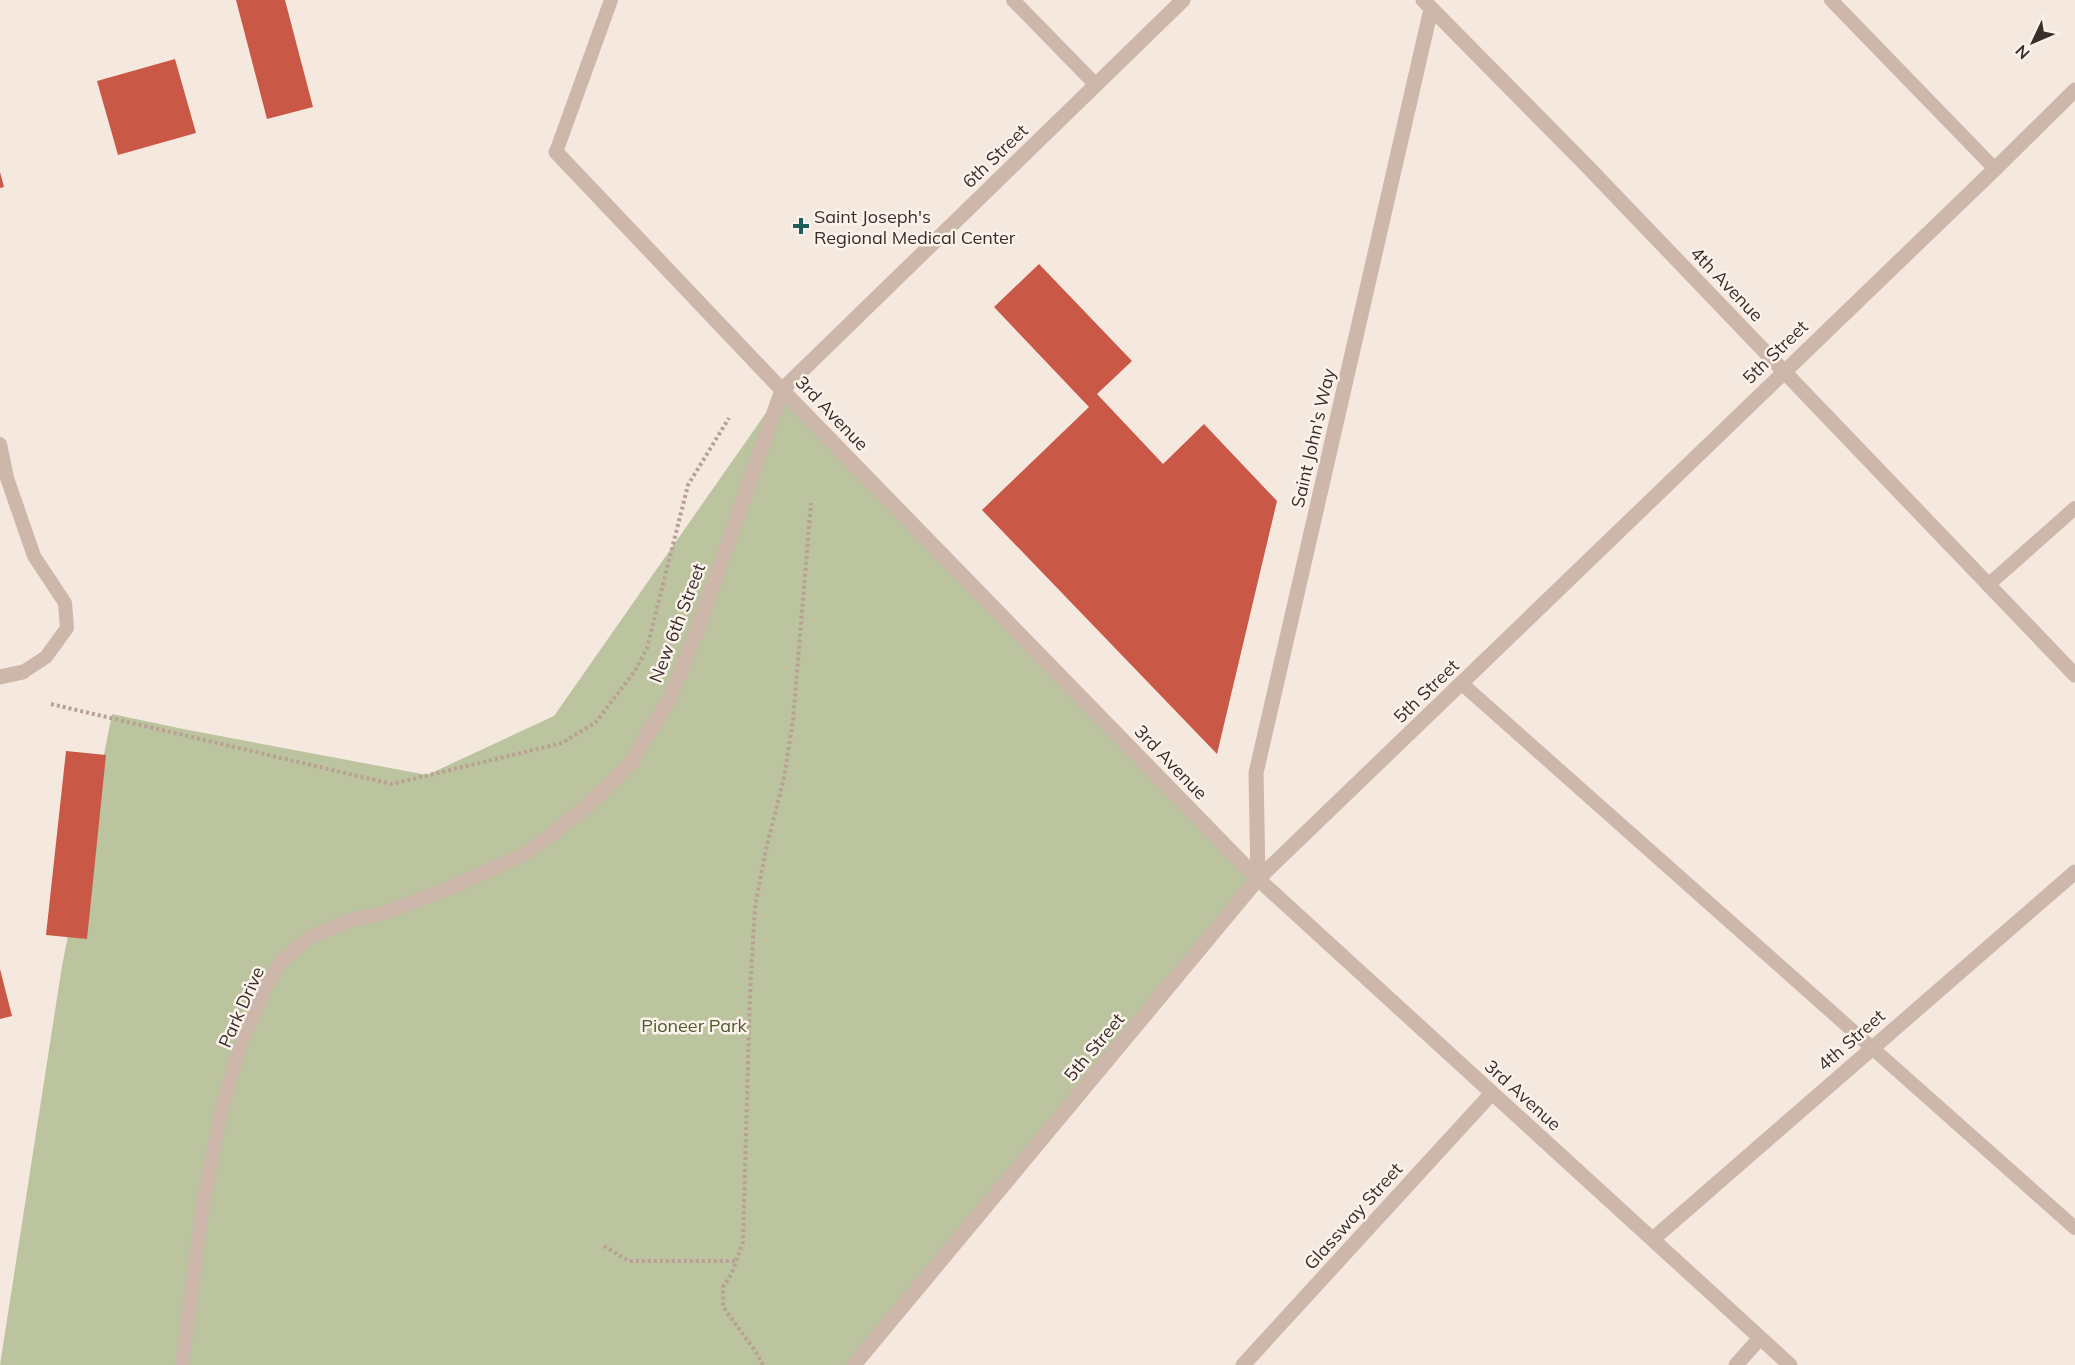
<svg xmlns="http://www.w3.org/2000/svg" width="2075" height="1365" font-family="Mulish,sans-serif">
<rect width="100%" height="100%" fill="#f4e8df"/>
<path fill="#bbc49e" d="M782 390 1258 879 854 1365H0L62 966 112 714 183 729 427 775 554 716Z"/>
<path fill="#ca5847" d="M236 0H285L313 107 267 119Z
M175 59 196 133 118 155 97 81Z
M0 172 4 187 0 188Z
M1039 264 1132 361 1097 394 1163 464 1204 424 1277 501 1217 754 982 510 1089 407 994 307Z
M66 751 106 755 87 939 46 935Z
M0 969 12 1016 0 1019Z"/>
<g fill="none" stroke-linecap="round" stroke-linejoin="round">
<path stroke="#b9a094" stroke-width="4" stroke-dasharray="3 3" stroke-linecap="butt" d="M51 704 392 784 562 743 596 722 635 671 647 648 688 485 729 418
M604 1246 629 1261H736
M763 1365 756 1352 723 1307V1287L732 1273 743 1242 750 993 755 907 766 849 784 778 793 720 811 503"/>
<path stroke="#cdb6aa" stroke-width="14" d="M1013 0 1096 85
M1831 0 1995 169
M556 152 611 0
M0 444 7 478 34 556 65 603 67 628 46 657 23 672
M1988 585 2075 508
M1461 683 2075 1228
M182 1365 203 1204 223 1103 242 1041 266 986 282 961 308 938 350 920 384 913 452 887 525 854 552 834"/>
<path stroke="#cdb6aa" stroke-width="15" d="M1423 0 1585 164 2075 675
M556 152 782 390 1258 879 1790 1365
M0 677 23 672
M552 834 587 806 630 764 670 698 698 628 782 390 1183 0
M1258 879 1256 773 1431 9
M1653 1239 2075 872
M1243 1365 1492 1093
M1736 1365 1760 1338"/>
<path stroke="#cdb6aa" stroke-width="15" d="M854 1365 1258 879 1995 169 2075 90"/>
</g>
<path fill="#1d5d5b" stroke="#fbf2ec" stroke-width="2" d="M798 217h6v6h6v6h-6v6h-6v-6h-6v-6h6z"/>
<g text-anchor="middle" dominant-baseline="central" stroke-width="5" stroke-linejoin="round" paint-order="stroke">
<g font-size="18" fill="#3a2d2a" stroke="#fbf2ec">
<text transform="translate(995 156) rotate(-44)">6th Street</text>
<text transform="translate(1727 284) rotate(46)">4th Avenue</text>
<text transform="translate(1775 352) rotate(-44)">5th Street</text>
<text transform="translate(832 413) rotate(46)">3rd Avenue</text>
<text transform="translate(1313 438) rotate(-77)">Saint John's Way</text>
<text transform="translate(677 623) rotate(-69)">New 6th Street</text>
<text transform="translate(1426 691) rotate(-44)">5th Street</text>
<text transform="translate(1171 762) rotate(46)">3rd Avenue</text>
<text transform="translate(241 1007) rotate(-66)">Park Drive</text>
<text transform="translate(1851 1040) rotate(-41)">4th Street</text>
<text transform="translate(1094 1047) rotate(-50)">5th Street</text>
<text transform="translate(1523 1095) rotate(42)">3rd Avenue</text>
<text transform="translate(1353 1216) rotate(-48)">Glassway Street</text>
</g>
<g font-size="18" fill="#3a2d2a" stroke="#fbf2ec" text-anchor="start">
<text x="814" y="216">Saint Joseph's<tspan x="814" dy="21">Regional Medical Center</tspan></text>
</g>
<g font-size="18" fill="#4e592c" stroke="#fbf2ec">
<text x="694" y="1025">Pioneer Park</text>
</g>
</g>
<g transform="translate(2033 42) rotate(226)" stroke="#fbf2ec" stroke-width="4.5" paint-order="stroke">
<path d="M0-4.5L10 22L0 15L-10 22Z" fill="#3a2d2a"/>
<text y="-9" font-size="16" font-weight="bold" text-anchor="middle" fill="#3a2d2a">N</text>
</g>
</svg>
